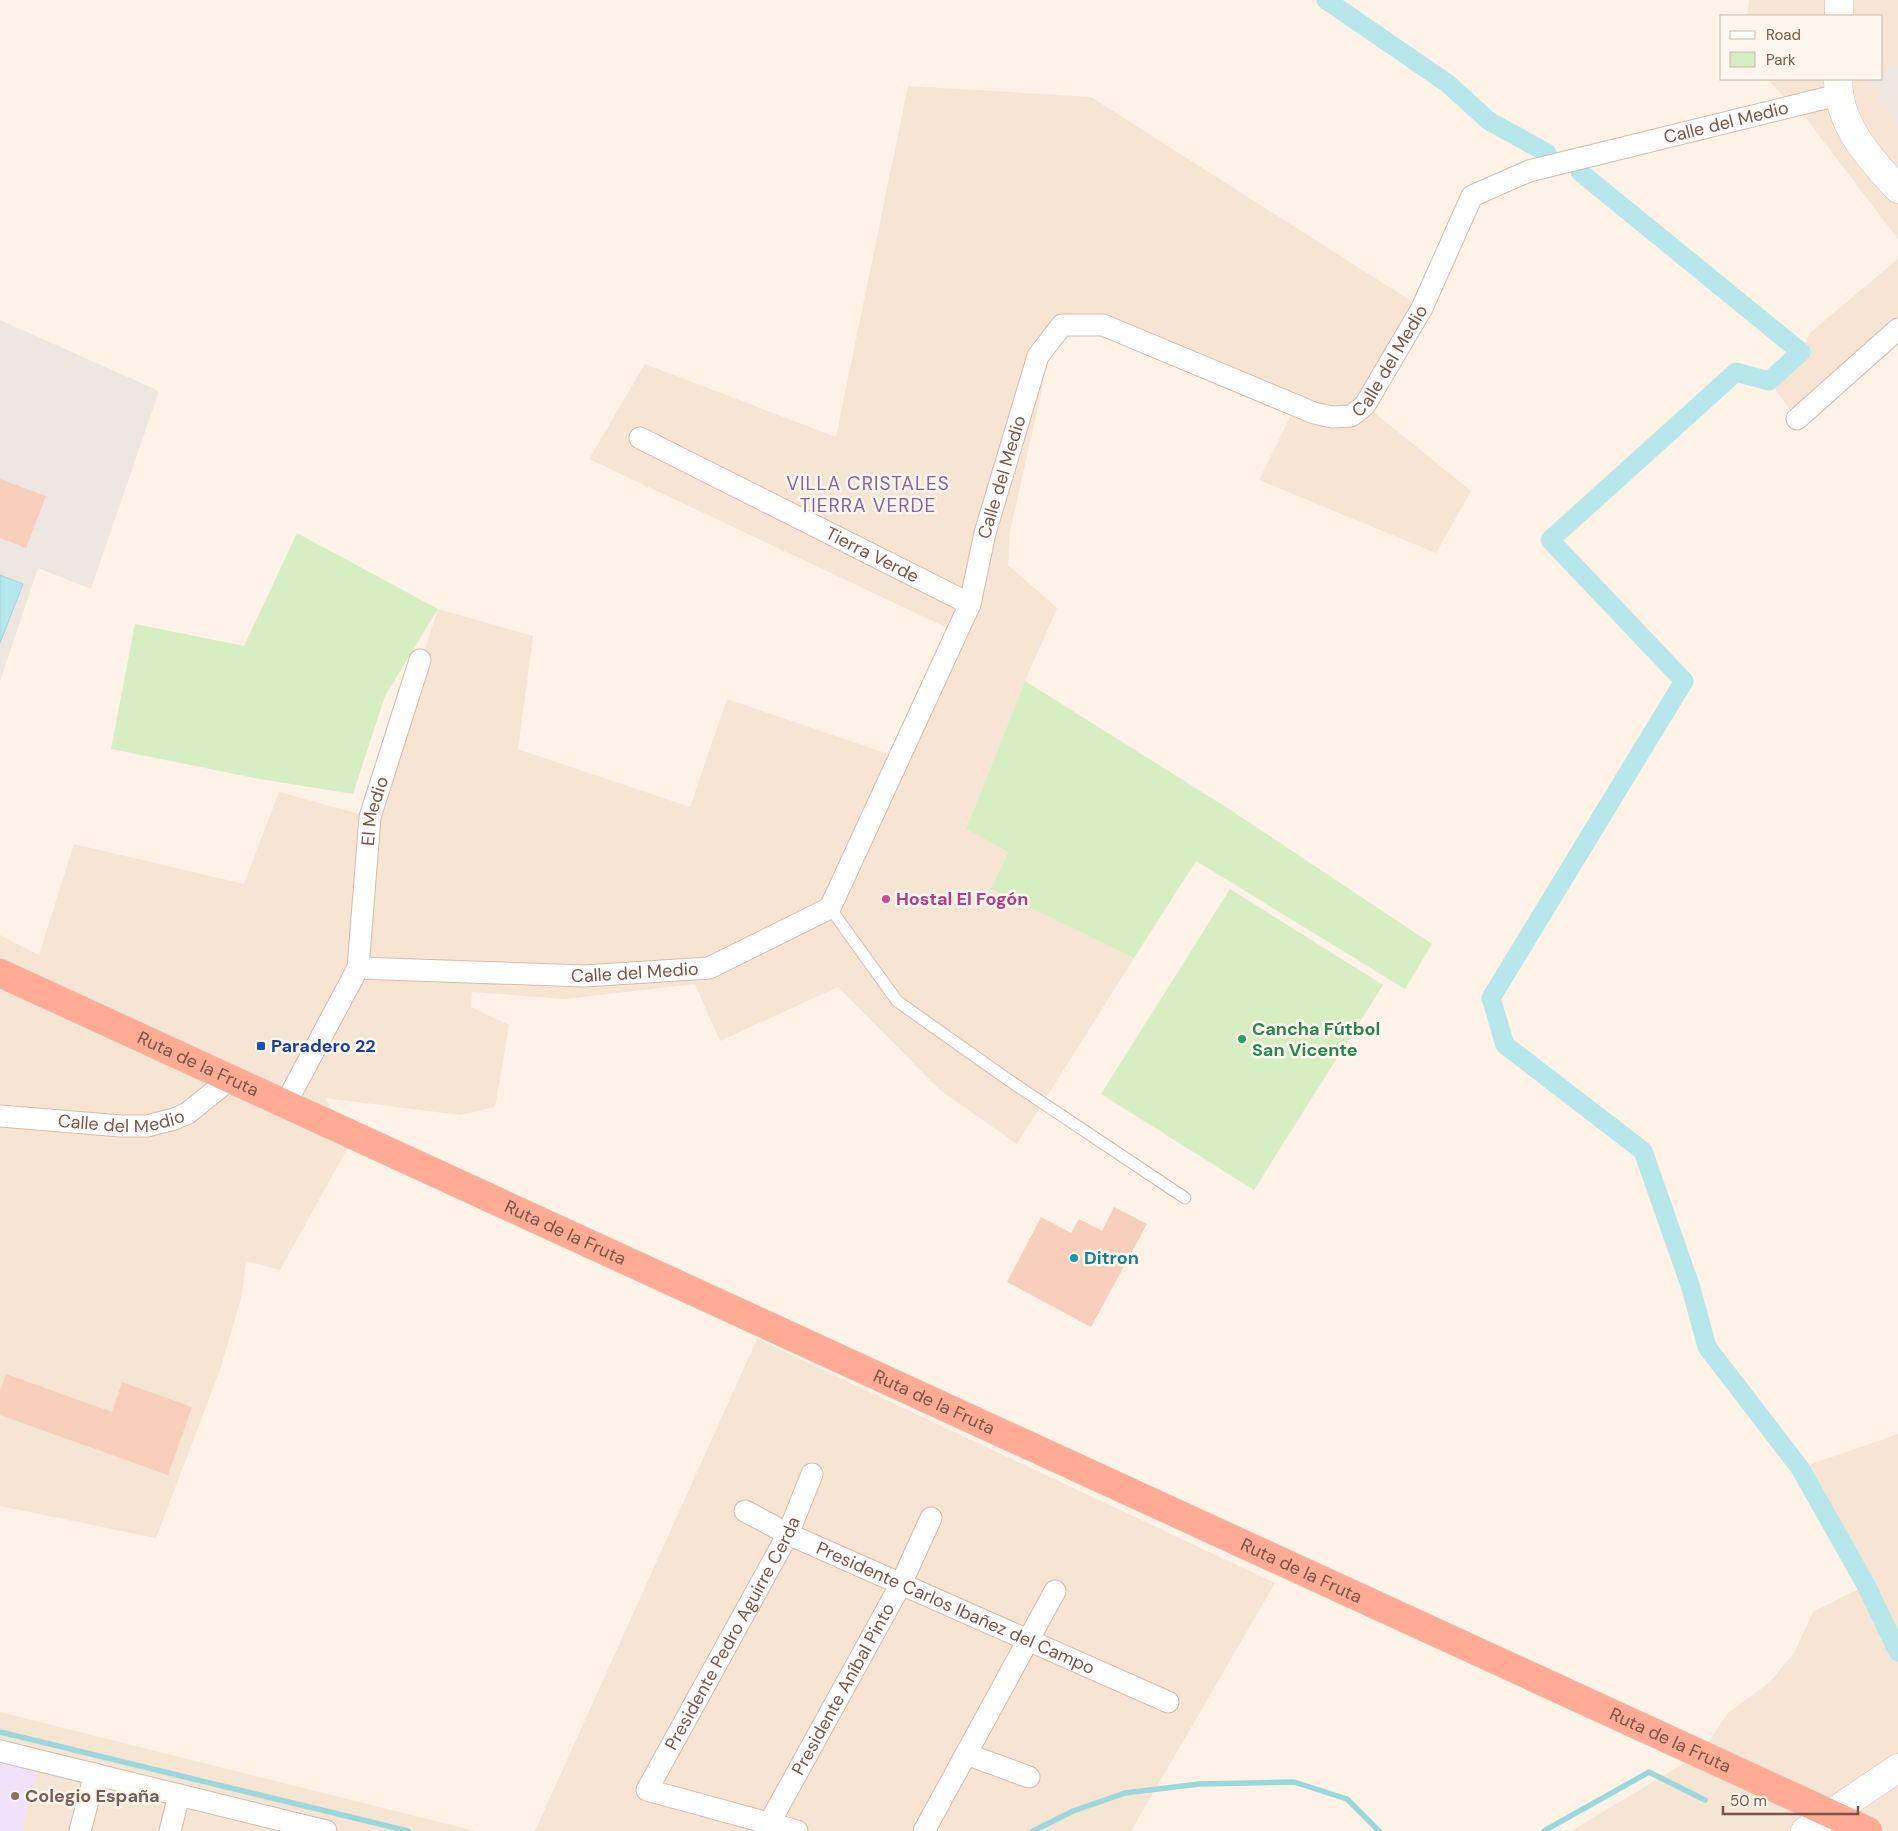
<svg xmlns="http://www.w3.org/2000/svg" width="1898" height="1831" font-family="'DM Sans',sans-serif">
<rect width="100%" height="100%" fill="#fef3e6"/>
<path fill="#f7e5d3" d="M1749 0H1898V239L1808 121 1767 79H1882V16H1747Z
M908 86 1091 97 1422 308 1365 405 1471 491 1436 553 1259 480 1296 405 1090 333 1067 334 1050 354 1010 531 1008 565 1057 608 1025 681 966 829 1008 852 991 889 1134 958 1017 1144 941 1091 838 987 720 1041 695 984 565 999 472 992 471 1007 509 1025 495 1107 460 1115 325 1098 351 1142 280 1270 246 1261 242 1295 220 1370 156 1538 0 1506V935L39 955 74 844 244 884 279 792 370 817 438 609 533 636 518 749 690 807 727 699 900 758 956 632 589 459 645 364 836 437Z
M1898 259V336L1797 419 1769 381 1801 352 1810 333Z
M757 1339 1275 1583 1131 1831H535Z
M1898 1434V1831H1571L1701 1753 1728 1713 1770 1682 1794 1653 1813 1612 1866 1585 1800 1468Z
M0 1712 475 1831H0Z"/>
<path fill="#eee6e0" d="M1898 65V128L1868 79H1882V68Z
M0 320 159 391 91 589 38 568 0 681Z"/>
<path fill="#f0e2fb" d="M0 1751 39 1760 22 1831H0Z"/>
<path fill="#d7eec2" d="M297 533 438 609 385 696 353 794 260 779 111 749 135 624 244 646Z
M1025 681 1229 809 1432 944 1405 989 1196 861 1134 958 991 889 1008 852 966 829Z
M1230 889 1383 985 1254 1190 1101 1094Z"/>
<path fill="#b7e6eb" stroke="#9dd7de" d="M0 575 23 584 0 643Z"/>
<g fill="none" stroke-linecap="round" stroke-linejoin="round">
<path stroke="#9dd7de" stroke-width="5.5" d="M0 1732 408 1831
M1033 1831 1073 1811 1125 1793 1199 1784 1294 1782 1347 1799 1379 1831
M1544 1831 1649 1772 1705 1800"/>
<path stroke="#b7e6eb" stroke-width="19" d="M1326 0 1447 83 1489 121 1547 153
M1580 172 1801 352 1769 381 1736 372 1550 540 1684 681 1491 998 1505 1045 1643 1151 1691 1288 1707 1347 1800 1468 1866 1585 1898 1652"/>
</g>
<path fill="#f7cfba" d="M0 479 46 496 26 548 0 538Z
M1114 1207 1147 1224 1091 1327 1007 1282 1041 1217 1071 1233 1079 1219 1102 1231Z
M6 1374 112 1412 122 1382 192 1407 168 1475 0 1415V1391Z"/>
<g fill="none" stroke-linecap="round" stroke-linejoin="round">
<g stroke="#d4bcad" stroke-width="13">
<path id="lane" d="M830 908 897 1001 1007 1079 1185 1198"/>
</g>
<g stroke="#d4bcad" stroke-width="23">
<g id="street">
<path d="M1797 419 1898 329"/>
<path id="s1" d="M640 438 970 604"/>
<path id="s2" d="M358 968 370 817 420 660"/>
<path id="s3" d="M286 1103 358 968 584 976 709 968 830 908 970 604 985 533 1038 356 1062 325H1103L1314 413 1332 417 1351 416 1365 405 1422 308 1472 196 1529 171 1838 95"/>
<path id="s4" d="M0 1116 121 1126H147L174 1119 188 1113 231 1078"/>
<path id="s5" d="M745 1511 788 1534 1168 1702"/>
<path d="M0 1751 326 1831"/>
<path d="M966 1754 1029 1777"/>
<path d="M80 1831 95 1774"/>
<path d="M170 1831 179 1795"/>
<path id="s6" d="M765 1831 901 1584 931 1518"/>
<path id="s7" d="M797 1831 647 1790 788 1534 812 1474"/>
<path d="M924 1831 1055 1591"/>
</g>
</g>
<g stroke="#dabdac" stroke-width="29">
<path id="secondary" d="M1839 16V0
M1838 79C1838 124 1869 158 1898 189
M1805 1831 1898 1768"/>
</g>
<g stroke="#ddd3cf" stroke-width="29">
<g id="highway">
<path id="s8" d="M0 973 1868 1831"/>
</g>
</g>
<use href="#lane" stroke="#fff" stroke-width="11"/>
<use href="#street" stroke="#fff" stroke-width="21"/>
<use href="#secondary" stroke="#fff" stroke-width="28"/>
<use href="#highway" stroke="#ffab96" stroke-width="28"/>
</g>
<circle fill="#d1479c" stroke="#fff7ee" stroke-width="2" cx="886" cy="899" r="5"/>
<circle fill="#2e9e5b" stroke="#fff7ee" stroke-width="2" cx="1242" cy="1039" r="5"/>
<rect fill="#1a4fb4" stroke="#fff7ee" stroke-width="2" x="256" y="1041" width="10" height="10" rx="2.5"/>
<circle fill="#0f9aa8" stroke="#fff7ee" stroke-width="2" cx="1074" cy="1258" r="5"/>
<circle fill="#8d6e63" stroke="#fff7ee" stroke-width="2" cx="15" cy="1796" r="5"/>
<g text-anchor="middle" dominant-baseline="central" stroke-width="5" stroke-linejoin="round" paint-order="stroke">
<g font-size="18" fill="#7b5647" stroke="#fff7ee">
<text stroke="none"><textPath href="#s3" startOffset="2096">Calle del Medio</textPath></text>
<text stroke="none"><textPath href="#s3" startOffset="1646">Calle del Medio</textPath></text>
<text stroke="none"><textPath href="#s3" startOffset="1105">Calle del Medio</textPath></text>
<text stroke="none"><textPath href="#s1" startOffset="260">Tierra Verde</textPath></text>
<text stroke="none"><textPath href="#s2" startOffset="158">El Medio</textPath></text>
<text stroke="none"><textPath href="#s3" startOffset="430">Calle del Medio</textPath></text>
<text stroke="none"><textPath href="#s8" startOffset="218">Ruta de la Fruta</textPath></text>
<text stroke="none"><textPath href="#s4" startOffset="122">Calle del Medio</textPath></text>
<text stroke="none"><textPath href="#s8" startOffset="622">Ruta de la Fruta</textPath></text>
<text stroke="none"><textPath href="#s8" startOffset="1028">Ruta de la Fruta</textPath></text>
<text stroke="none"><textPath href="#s8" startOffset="1432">Ruta de la Fruta</textPath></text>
<text stroke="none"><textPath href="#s5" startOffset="232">Presidente Carlos Ibañez del Campo</textPath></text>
<text stroke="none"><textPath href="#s7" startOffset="334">Presidente Pedro Aguirre Cerda</textPath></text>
<text stroke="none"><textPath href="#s6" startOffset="162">Presidente Aníbal Pinto</textPath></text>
<text stroke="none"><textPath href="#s8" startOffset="1838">Ruta de la Fruta</textPath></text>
</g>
<g font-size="18" font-weight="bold" fill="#b23c85" stroke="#fff7ee" text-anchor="start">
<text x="896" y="899">Hostal El Fogón</text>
</g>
<g font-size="18" font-weight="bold" fill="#27864d" stroke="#fff7ee" text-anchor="start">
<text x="1252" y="1029">Cancha Fútbol<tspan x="1252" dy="21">San Vicente</tspan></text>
</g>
<g font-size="18" font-weight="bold" fill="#164399" stroke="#fff7ee" text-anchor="start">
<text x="271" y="1046">Paradero 22</text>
</g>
<g font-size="18" font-weight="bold" fill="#0d838f" stroke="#fff7ee" text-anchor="start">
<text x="1084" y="1258">Ditron</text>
</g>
<g font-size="18" font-weight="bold" fill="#785e54" stroke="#fff7ee" text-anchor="start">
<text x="25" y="1796">Colegio España</text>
</g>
<g font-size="19" letter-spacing="1" fill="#87629f" stroke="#fff7ee">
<text x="868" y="483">VILLA CRISTALES<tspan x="868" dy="22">TIERRA VERDE</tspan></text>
</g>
</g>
<rect x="1720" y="15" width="162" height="65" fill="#fff7ee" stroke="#cab7ab"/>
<rect x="1730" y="31" width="25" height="8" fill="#ffffff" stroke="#cab7ab"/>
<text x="1766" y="40" font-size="15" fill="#7b5647">Road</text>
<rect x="1730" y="52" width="25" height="15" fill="#d7eec2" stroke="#cab7ab"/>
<text x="1766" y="65" font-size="15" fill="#7b5647">Park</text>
<path d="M1723 1806v8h135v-8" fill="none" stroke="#7b5647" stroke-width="2.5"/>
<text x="1730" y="1806" font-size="15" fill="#7b5647" stroke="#fff7ee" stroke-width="4" paint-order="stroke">50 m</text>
</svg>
